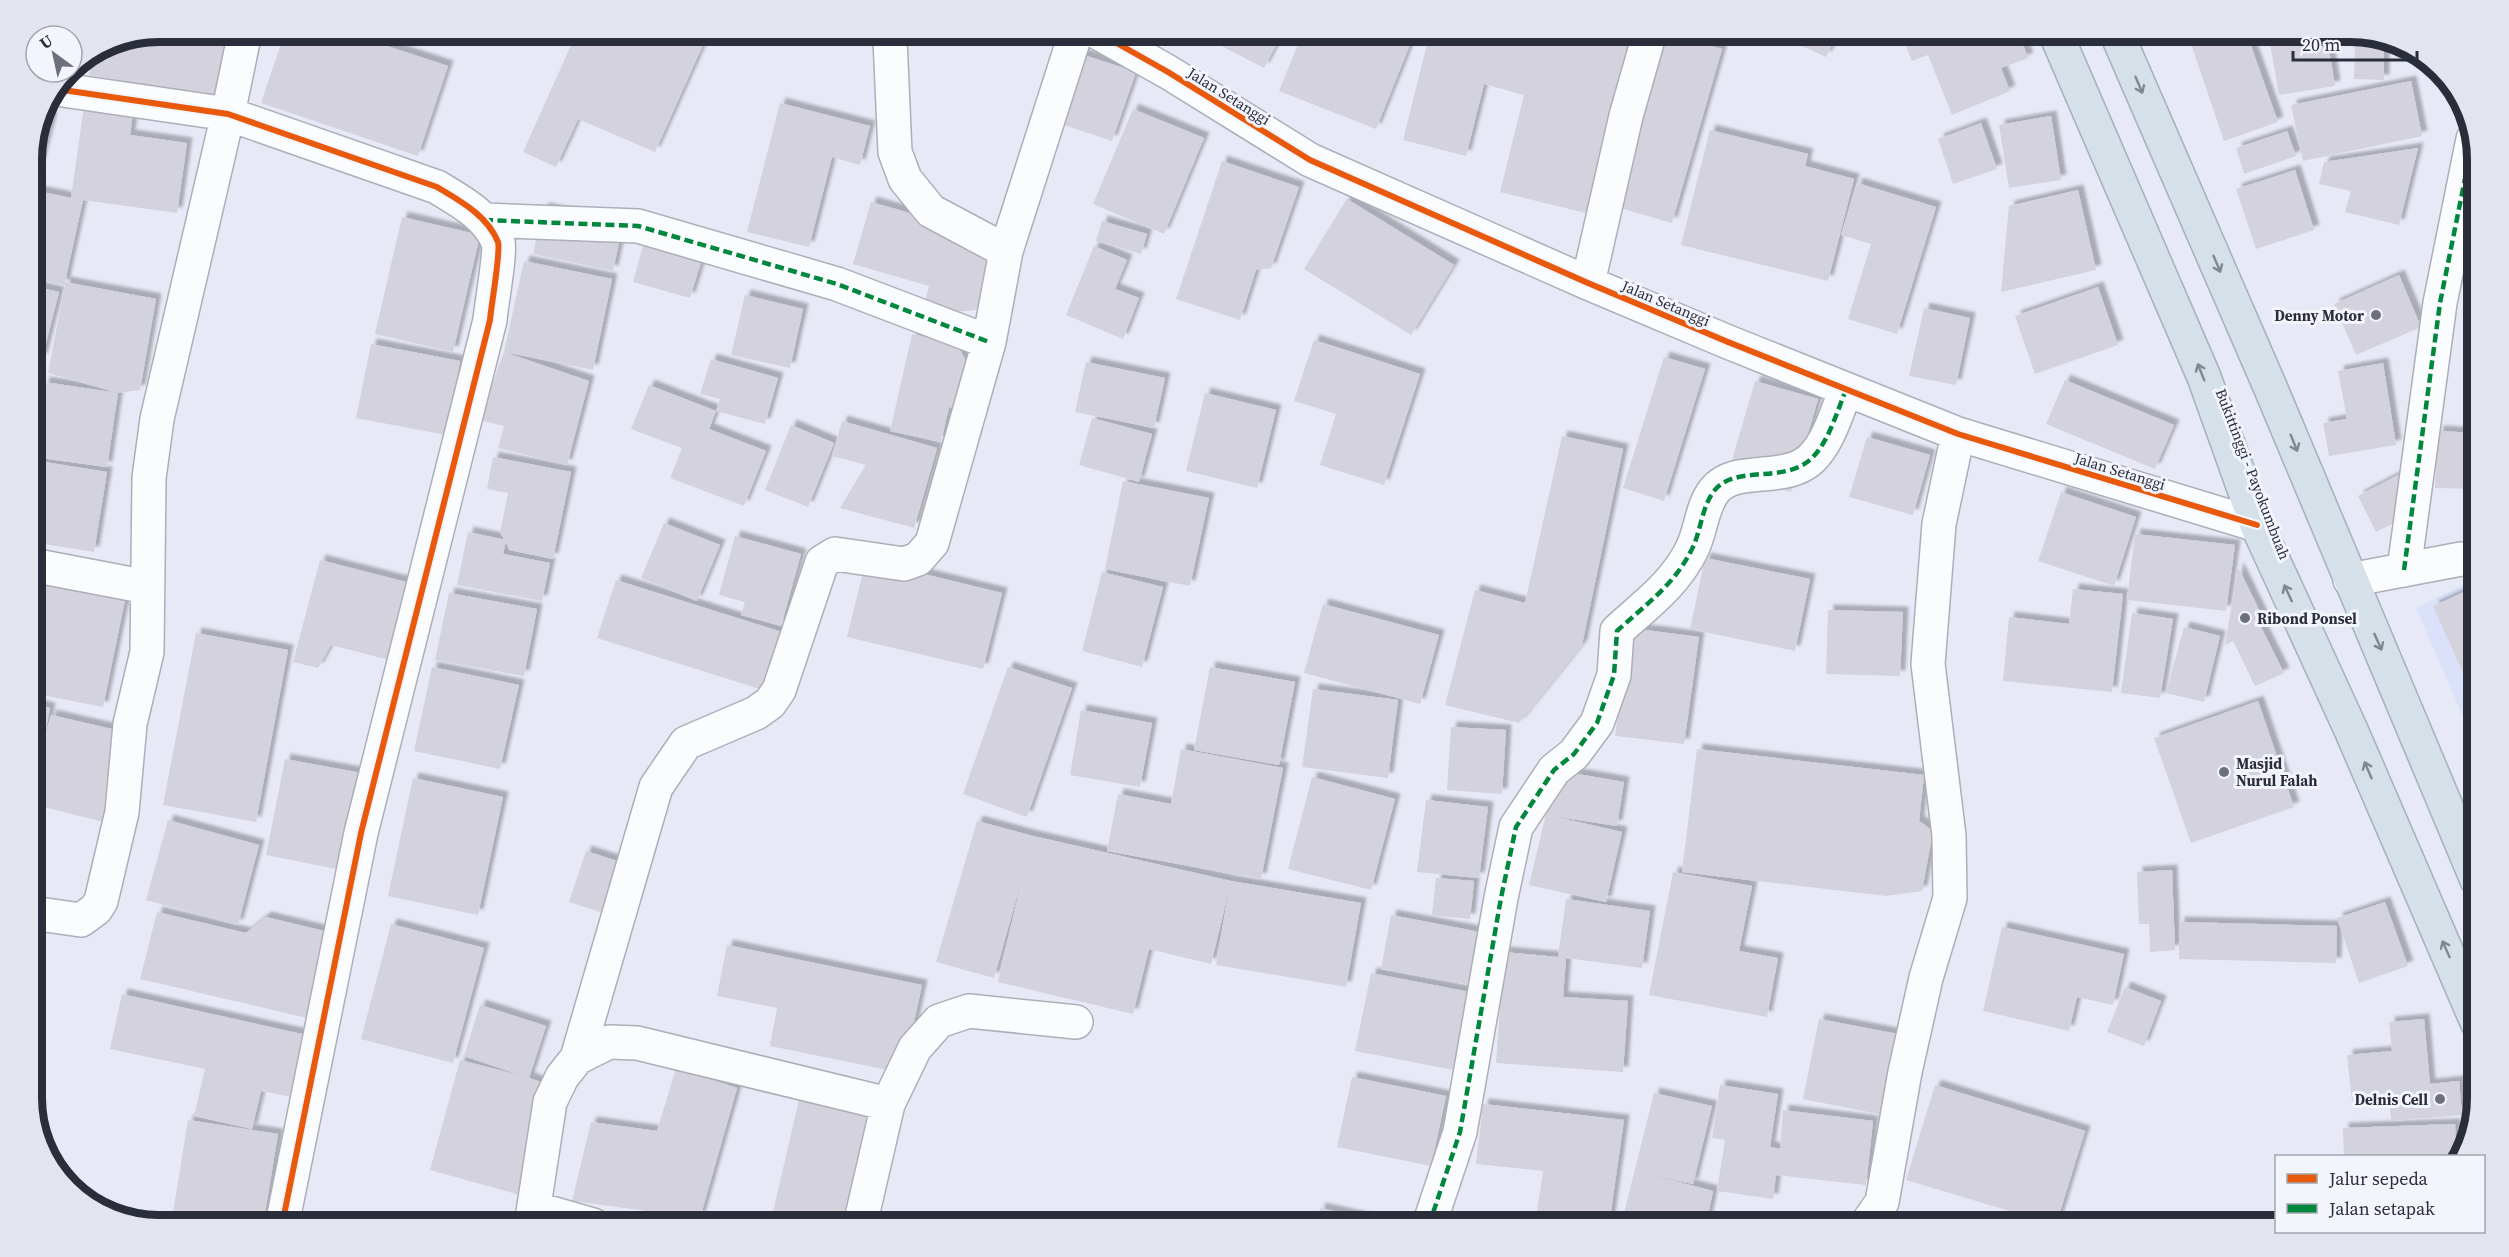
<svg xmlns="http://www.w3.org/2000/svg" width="2509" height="1257" font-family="'Source Serif 4',serif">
<defs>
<filter id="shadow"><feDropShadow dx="5.5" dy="-5.5" stdDeviation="1.5" flood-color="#0004"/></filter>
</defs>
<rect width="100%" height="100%" fill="#e7eaf6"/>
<path fill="#dae1f9" d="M2477 578V749L2416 608Z"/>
<path fill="#d3d2dd" filter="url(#shadow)" d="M159 32H233L221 98 89 75 92 53 111 41Z
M285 32H344L448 66 418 156 261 103Z
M577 32H691L706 38 655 152 578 119 556 167 523 152Z
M1204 32H1283L1264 68 1202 36Z
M1303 32H1415L1376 129 1279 91Z
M1430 32H1609L1634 38 1590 214 1500 192 1524 95 1484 84 1466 156 1403 140Z
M1771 32H1838L1826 57Z
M1900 32H2018L2028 58 2001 68 2010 91 1952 115 1928 55 1912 61Z
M2218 32H2246L2278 122 2224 141 2190 41Z
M2268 32H2326L2335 86 2279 95Z
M2332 32H2350L2384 40V80L2354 79 2355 44 2332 45Z
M1664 33 1722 49 1672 223 1613 206Z
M1081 54 1136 72 1112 141 1058 123Z
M2411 81 2422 136 2303 161 2291 105Z
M85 99 134 106 130 135 187 143 177 213 83 200 65 282 156 299 140 390 118 393 48 373 65 285 32 279V151L40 116 52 118 33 190 71 198Z
M780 103 870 126 860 165 832 157 809 247 747 232Z
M1133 109 1204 138 1164 234 1093 204Z
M2051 116 2061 180 2009 188 1999 125Z
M1981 123 1997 169 1953 184 1938 139Z
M1710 130 1808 154 1805 166 1854 179 1828 281 1681 245Z
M2287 131 2296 156 2244 174 2236 148Z
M2418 148 2399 225 2345 212 2351 191 2319 184 2324 162Z
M1222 161 1299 187 1271 268 1256 270 1240 320 1176 299Z
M2295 170 2314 230 2256 249 2236 189Z
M1857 183 1936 207 1897 334 1848 319 1871 244 1841 235Z
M2078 190 2096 270 2001 292 2009 206Z
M1347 199 1454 265 1411 335 1304 269Z
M871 202 955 226 950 242 992 255 976 310 954 312 924 304 929 286 853 264Z
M543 208 623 224 613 271 533 254Z
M402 217 480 235 453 352 375 334Z
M1102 221 1147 234 1141 254 1096 241Z
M644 242 702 259 690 298 633 282Z
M1094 246 1127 260 1115 289 1139 298 1123 339 1066 315Z
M2465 259 2477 263V288L2457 282Z
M524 261 612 279 593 370 504 352Z
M2399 275 2421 327 2356 355 2334 304Z
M32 286 59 292 42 359 32 356Z
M2098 287 2118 345 2035 374 2015 316Z
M745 295 803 309 790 368 731 355Z
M1924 308 1970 318 1956 385 1909 376Z
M912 334 957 344 970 369 960 409 949 407 941 442 890 431Z
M1314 340 1420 374 1384 485 1320 465 1336 414 1294 401Z
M371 344 460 361 446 435 356 418Z
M504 352 589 381 567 465 498 448 504 426 479 420Z
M1664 357 1705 369 1664 501 1623 488Z
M711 359 778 378 765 424 716 411 720 399 700 394Z
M1086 362 1165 378 1154 428 1075 412Z
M2383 363 2396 445 2329 456 2323 423 2347 419 2338 371Z
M2065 380 2174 425 2155 469 2046 424Z
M1755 381 1818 399 1791 492 1728 474Z
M44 382 118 393 107 467 33 457Z
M649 385 716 411 709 429 766 451 744 506 670 478 682 448 631 429Z
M1205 393 1276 410 1257 488 1186 471Z
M1092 418 1152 434 1139 482 1079 465Z
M842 421 937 448 914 528 840 508 866 465 832 456Z
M791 425 834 443 808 507 765 490Z
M2438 431 2477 433V489L2435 488Z
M1562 436 1623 449 1582 645 1519 723 1445 705 1475 590 1525 603Z
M1867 437 1930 455 1913 515 1849 497Z
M493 457 571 472 553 559 510 550 500 532 508 493 487 489Z
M32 460 107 472 94 552 32 542Z
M2402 473 2398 521 2376 532 2358 496Z
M1123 481 1209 498 1190 586 1105 569Z
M2061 492 2136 517 2114 586 2038 561Z
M664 523 720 545 697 601 641 578Z
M468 532 506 540 503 554 550 563 542 601 457 585Z
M2135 534 2235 545 2226 611 2127 600Z
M735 536 801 554 781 626 741 615 745 602 719 595Z
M1705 558 1810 579 1795 651 1690 629Z
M320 560 410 583 389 660 331 645 318 668 293 662Z
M866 560 1002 593 983 669 847 637Z
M2238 567 2266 624 2261 627 2284 673 2255 686 2233 641 2225 645Z
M1102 572 1163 587 1142 667 1082 651Z
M616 580 782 632 763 690 597 638Z
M32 582 125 600 103 707 32 693Z
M2477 586V704L2433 606Z
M2073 589 2123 594 2112 692 2003 681 2009 617 2069 624Z
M449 593 537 609 524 676 435 660Z
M1323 604 1439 635 1420 704 1304 673Z
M1828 610 1903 612 1900 676 1826 674Z
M2132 613 2173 619 2160 698 2121 693Z
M2184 627 2220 636 2204 702 2166 693Z
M1630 628 1699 637 1684 744 1615 736Z
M196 633 288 650 256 822 163 805Z
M432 667 519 685 500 769 414 751Z
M1008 667 1072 688 1027 817 963 794Z
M1210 667 1295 682 1279 765 1194 750Z
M1313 689 1398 700 1388 778 1302 767Z
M2258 701 2294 807 2191 843 2154 738Z
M32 704 50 708 44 739 51 715 125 732 103 822 32 804Z
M1081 710 1152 723 1140 787 1070 775Z
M1451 727 1506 730 1502 794 1447 790Z
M1181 749 1283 768 1261 879 1107 851 1118 794 1171 804Z
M1697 749 1924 775 1919 821 1933 831 1922 891 1886 896 1682 872Z
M285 759 367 774 347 871 266 855Z
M1554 770 1624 782 1617 826 1552 816 1622 832 1606 902 1529 885 1546 814Z
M1312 777 1395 799 1371 890 1288 869Z
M413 778 503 797 478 915 388 896Z
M1426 800 1488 807 1479 878 1417 872Z
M168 820 259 845 238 925 146 900Z
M977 821 1033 836 1231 881 1361 903 1346 987 1216 965 1229 890 1211 964 1149 949 1133 1014 998 982 1022 879 994 978 936 962Z
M586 851 623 863 606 914 569 902Z
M2172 870 2175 950 2150 952 2149 924H2139L2137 872Z
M1673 872 1752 886 1739 951 1778 958 1767 1017 1649 995Z
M1436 878 1474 881 1470 919 1432 915Z
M1566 899 1650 911 1642 968 1566 958 1563 997 1628 1001 1623 1072 1496 1063 1504 952 1558 957Z
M2385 902 2408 966 2359 983 2337 918Z
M157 912 246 933 266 917 328 932 307 1018 140 979Z
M1391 915 1485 933 1475 986 1381 969Z
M2179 922 2337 926 2336 963 2179 959Z
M391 924 484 948 453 1063 361 1039Z
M2002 927 2124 954 2113 1005 2077 997 2069 1031 1983 1011Z
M727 945 922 985 903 1073 770 1046 777 1008 717 996Z
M1371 973 1475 993 1459 1071 1355 1051Z
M2125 987 2161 1001 2144 1046 2107 1032Z
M122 994 306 1035 292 1097 261 1091 252 1129 194 1116 205 1069 110 1049Z
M480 1005 546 1026 529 1078 550 1085 520 1195 430 1170 460 1060 523 1076 464 1056Z
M1819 1019 1898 1034 1883 1115 1803 1099Z
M2424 1019 2430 1084 2459 1081 2462 1115 2391 1121 2389 1098 2352 1101 2347 1055 2392 1051 2389 1022Z
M676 1068 737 1088 700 1218 572 1201 591 1122 657 1131Z
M1352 1077 1446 1096 1431 1166 1337 1147Z
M1720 1085 1778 1094 1770 1147 1780 1149 1783 1110 1873 1121 1866 1185 1776 1175 1773 1199 1717 1191 1725 1140 1712 1138Z
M1935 1085 2085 1131 2056 1225 1906 1180Z
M801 1091 882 1109 863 1189 851 1186 842 1225H770Z
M1654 1093 1712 1106 1693 1184 1652 1175 1713 1191 1706 1225H1621Z
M1483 1104 1624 1120 1609 1225H1535L1543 1171 1476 1164Z
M188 1120 278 1134 263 1225H171Z
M2455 1124 2456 1156H2344L2343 1128Z
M1320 1208 1398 1225H1316Z"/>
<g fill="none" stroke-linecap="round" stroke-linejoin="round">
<g stroke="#acafba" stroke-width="36">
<path id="minor" d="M893 32 890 39 895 152 905 179 931 211 1006 251
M1097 32 1168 72 1310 160 1588 283 1728 342 1958 434 2257 525
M56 89 228 114 437 187C460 201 487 215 498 242 501 252 491 306 490 320L361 833 282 1225
M484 220 638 226 837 284 989 342
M1588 283 1626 116 1650 32
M32 565 147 587
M2404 570 2440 303 2473 139
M2350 580 2461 559 2477 560
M32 913 81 920 96 909 101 901 122 812 130 724 147 652 149 478 157 419 228 114 245 32
M577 1058 656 787 686 743 756 713 770 703 779 690 822 562 835 554 904 564 918 559 932 543 989 342 1006 251 1076 32
M534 1208 593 1225
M531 1225 550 1102 562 1077 577 1058 609 1042 637 1043 888 1104
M860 1225 888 1104 915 1048 939 1021 969 1011 1076 1022
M1429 1225 1460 1132 1501 898 1516 827 1554 770 1574 754 1597 723 1614 675 1617 631C1644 606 1674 585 1691 551 1701 533 1701 508 1714 491 1735 464 1784 484 1811 459 1829 442 1837 411 1846 390
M1866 1225 1882 1202 1905 1072 1926 978 1950 898 1949 836 1928 664 1939 524 1958 434"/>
</g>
<g stroke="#a4b0be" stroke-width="36">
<path id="highway" d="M2055 32 2204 377 2257 525 2351 730 2477 1022
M2116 32 2271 389 2477 880"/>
</g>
<use href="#minor" stroke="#fbfcfe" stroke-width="33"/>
<use href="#highway" stroke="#d5e0e9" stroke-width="33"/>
<path stroke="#00873e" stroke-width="4.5" stroke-dasharray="9 4.5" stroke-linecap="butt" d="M484 220 638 226 837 284 989 342
M2404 570 2440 303 2473 139
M1869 1221 1891 1225
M1429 1225 1460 1132 1501 898 1516 827 1554 770 1574 754 1597 723 1614 675 1617 631C1644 606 1674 585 1691 551 1701 533 1701 508 1714 491 1735 464 1784 484 1811 459 1829 442 1837 411 1846 390"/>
<g stroke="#f2f5fc" stroke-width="10">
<path id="cycleway" d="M1097 32 1168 72 1310 160 1588 283 1728 342 1958 434 2257 525
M56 89 228 114 437 187C460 201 487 215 498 242 501 252 491 306 490 320L361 833 282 1225"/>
</g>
<use href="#cycleway" stroke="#e8590c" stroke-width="6"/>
</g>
<defs><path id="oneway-shaft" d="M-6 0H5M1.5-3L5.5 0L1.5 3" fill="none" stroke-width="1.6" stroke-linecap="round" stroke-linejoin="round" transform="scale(1.5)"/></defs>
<g stroke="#808792">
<use href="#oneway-shaft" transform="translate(2139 85) rotate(67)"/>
<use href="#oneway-shaft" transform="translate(2217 264) rotate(67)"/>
<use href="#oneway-shaft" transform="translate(2201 372) rotate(-112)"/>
<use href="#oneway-shaft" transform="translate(2294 443) rotate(68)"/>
<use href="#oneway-shaft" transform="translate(2288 593) rotate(-115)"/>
<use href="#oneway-shaft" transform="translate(2378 642) rotate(66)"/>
<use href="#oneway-shaft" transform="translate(2368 770) rotate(-113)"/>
<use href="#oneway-shaft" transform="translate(2446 949) rotate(-114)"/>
</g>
<g fill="#6c707c" stroke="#f2f5fc" stroke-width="2">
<circle cx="2376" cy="315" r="6"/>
<circle cx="2245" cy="618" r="6"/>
<circle cx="2224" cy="772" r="6"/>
<circle cx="2440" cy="1099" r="6"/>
</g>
<g text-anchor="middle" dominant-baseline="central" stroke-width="6" stroke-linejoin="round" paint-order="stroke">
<g font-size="15" fill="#2a2e3b" stroke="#f2f5fc">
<text transform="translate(1229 96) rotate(32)">Jalan Setanggi</text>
<text transform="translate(1666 303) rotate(23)">Jalan Setanggi</text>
<text transform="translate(2120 471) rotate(17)">Jalan Setanggi</text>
<text transform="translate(2253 474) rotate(69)">Bukittinggi - Payokumbuah</text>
</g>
<g font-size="15" font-weight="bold" fill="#2a2e3b" stroke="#f2f5fc" text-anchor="end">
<text x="2364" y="315">Denny Motor</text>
<text x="2257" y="618" text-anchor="start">Ribond Ponsel</text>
<text x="2236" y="763" text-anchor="start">Masjid<tspan x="2236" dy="17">Nurul Falah</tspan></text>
<text x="2428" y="1099">Delnis Cell</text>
</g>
</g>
<path d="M0 0H2509V1257H0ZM159 42H2350A117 117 0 0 1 2467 159V1098A117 117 0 0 1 2350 1215H159A117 117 0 0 1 42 1098V159A117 117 0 0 1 159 42Z" fill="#e2e5ed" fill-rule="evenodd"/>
<path fill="none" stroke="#2a2e3b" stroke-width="8" d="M159 42H2350A117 117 0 0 1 2467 159V1098A117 117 0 0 1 2350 1215H159A117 117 0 0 1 42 1098V159A117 117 0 0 1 159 42Z"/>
<rect x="2275" y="1155" width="210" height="78" fill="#f2f5fc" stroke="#a2a5af" stroke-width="1.5"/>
<rect x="2287" y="1174" width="30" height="9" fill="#e8590c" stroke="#a2a5af" stroke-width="1.5"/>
<text x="2329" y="1185" font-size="18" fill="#2a2e3b">Jalur sepeda</text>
<rect x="2287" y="1204" width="30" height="9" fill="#00873e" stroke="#a2a5af" stroke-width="1.5"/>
<text x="2329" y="1215" font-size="18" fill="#2a2e3b">Jalan setapak</text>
<g transform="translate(54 54) rotate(327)"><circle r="28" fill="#f2f5fc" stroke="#a2a5af" stroke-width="1.5"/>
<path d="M0-4.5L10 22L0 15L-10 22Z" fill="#6c707c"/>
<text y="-9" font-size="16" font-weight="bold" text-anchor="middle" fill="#2a2e3b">U</text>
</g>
<path d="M2293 51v9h124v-9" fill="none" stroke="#2a2e3b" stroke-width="3"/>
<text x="2302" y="51" font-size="18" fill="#2a2e3b" stroke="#f2f5fc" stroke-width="4.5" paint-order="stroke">20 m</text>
</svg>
